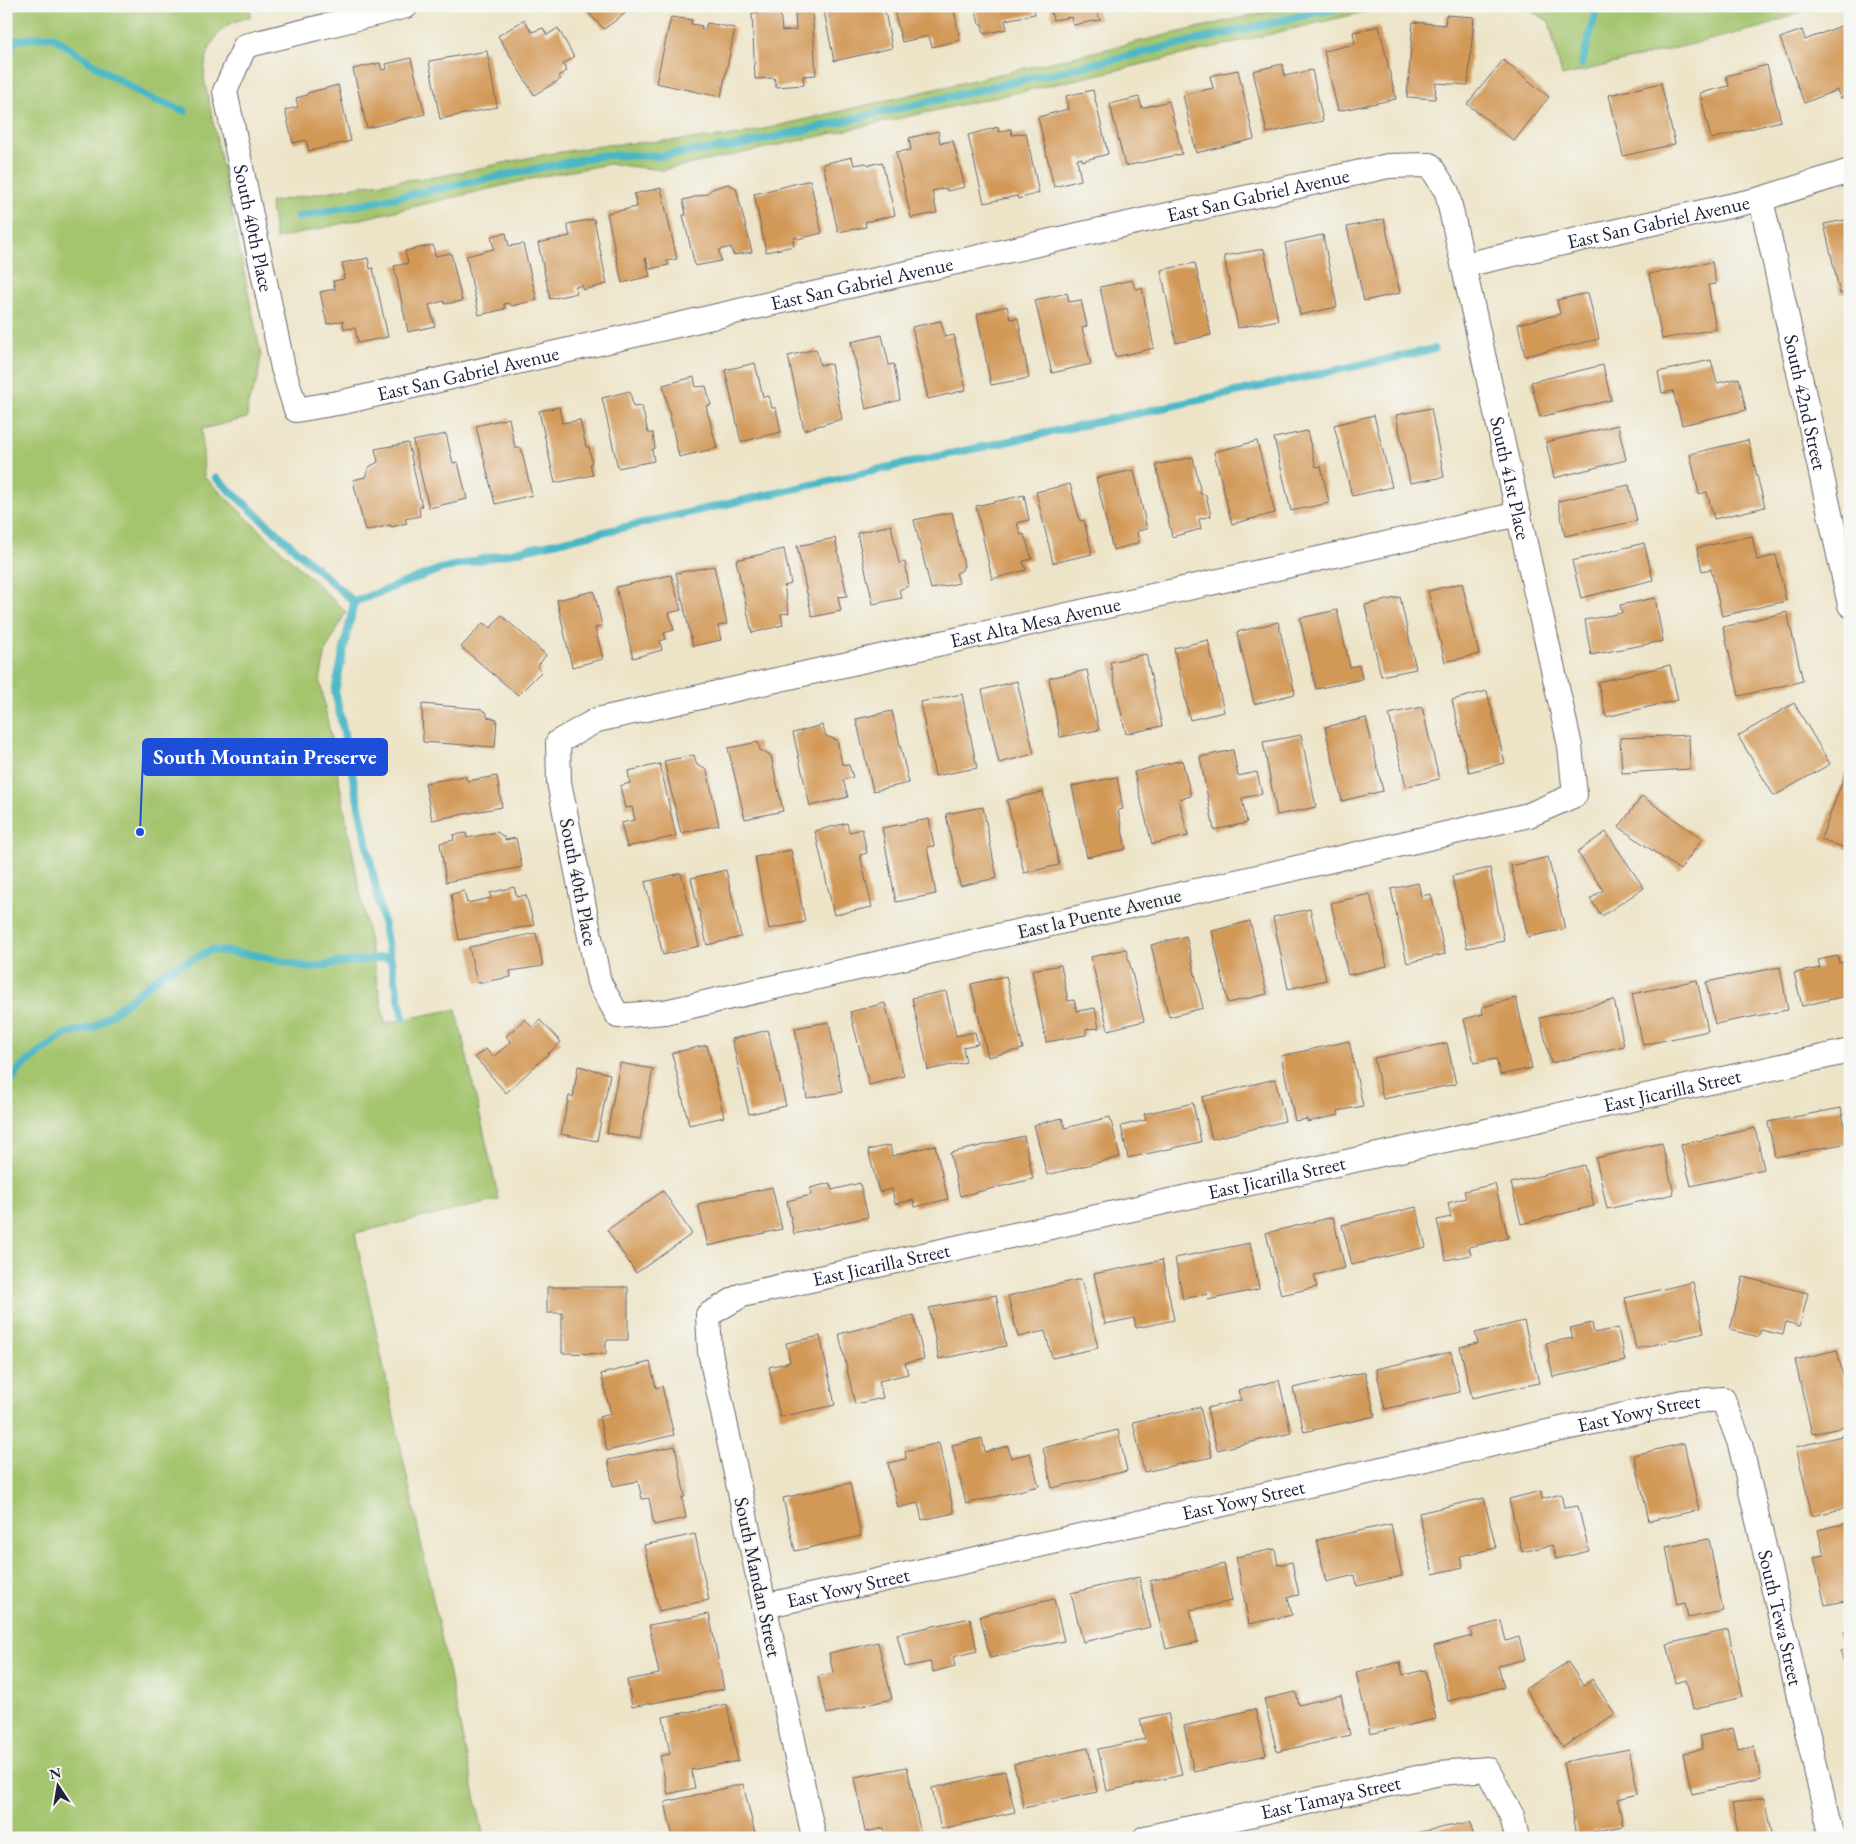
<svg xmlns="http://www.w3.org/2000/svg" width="1856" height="1844" font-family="'EB Garamond',serif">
<rect width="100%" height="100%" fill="#f6f6f2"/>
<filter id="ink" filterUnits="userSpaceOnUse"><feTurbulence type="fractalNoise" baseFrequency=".02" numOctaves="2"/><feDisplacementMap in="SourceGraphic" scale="10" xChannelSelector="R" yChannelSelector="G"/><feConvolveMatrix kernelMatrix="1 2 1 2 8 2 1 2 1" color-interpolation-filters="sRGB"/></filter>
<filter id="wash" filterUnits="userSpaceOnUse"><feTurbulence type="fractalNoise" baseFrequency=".0096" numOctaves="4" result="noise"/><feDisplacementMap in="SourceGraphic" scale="20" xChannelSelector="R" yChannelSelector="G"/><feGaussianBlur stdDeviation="1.12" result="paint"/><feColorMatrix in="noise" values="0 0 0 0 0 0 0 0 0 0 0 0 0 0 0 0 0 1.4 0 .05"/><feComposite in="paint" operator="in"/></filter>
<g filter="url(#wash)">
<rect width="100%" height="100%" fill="#ede4c8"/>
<path fill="#a4c56e" stroke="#637454" d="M6 6H250L251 16C243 19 232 22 225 27 210 40 204 59 204 78L261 355 258 378 248 403 247 418 202 429 204 477 346 612 326 650 320 681 385 1023 456 1009 499 1200 355 1233 484 1838H6Z
M1291 6H1390L1092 76 734 155 663 170 609 164 544 176 276 239 270 202 366 185 441 176 542 155 606 145 734 136Z
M1522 6H1815L1762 27 1562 76 1549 21Z"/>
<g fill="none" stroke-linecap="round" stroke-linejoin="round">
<path stroke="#4ab7c5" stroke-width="8" d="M6 52 16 40 52 36 96 66 147 97 185 111
M1582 64 1597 6
M298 217 604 155 659 156 736 146 1345 6
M216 478 354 602
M403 1018 335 691 354 602 440 569 908 463 1434 349
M6 1089 21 1067 65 1034 95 1027 166 971 211 950 255 955 310 968 336 963 390 957"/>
</g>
<g id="blocks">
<path fill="#d29856" d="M582 6H625L623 8 627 12 604 29Z
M823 6H884L892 48 834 61Z
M893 6H953L960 40 932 47 929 36 902 42Z
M975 6H1033L1035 14 1005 20 1007 29 984 34 982 24H979Z
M1050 6H1109V7L1097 10 1100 20 1073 25 1071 17 1053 20Z
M780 10 782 31 796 30 795 11 812 10 816 75 803 76 804 85 776 87 774 78 755 79 752 13Z
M1446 15 1474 17 1468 85 1436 83 1435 99 1407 97 1413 22 1445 25Z
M671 17 692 20 691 24 702 26 701 30 705 29 707 23 735 28 721 97 656 83Z
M524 20 532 32 543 28 547 35 558 28 574 57 563 64 567 71 558 76 561 79 534 95 498 36Z
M1848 23 1850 27V95L1840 98 1837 90 1804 103 1780 38 1802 30 1805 40Z
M1379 26 1396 99 1338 111 1324 51 1355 44 1353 32Z
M487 51 497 107 440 119 429 61Z
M411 58 425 114 367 128 353 69 380 63 382 70 387 69 386 64Z
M1503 60 1549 97 1514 141 1467 104Z
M1282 64 1285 76 1312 70 1323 121 1267 133 1253 71Z
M1767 65 1781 121 1711 139 1700 93 1729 86 1726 76Z
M1238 70 1254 139 1196 153 1183 95 1213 88 1210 76Z
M1661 83 1675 144 1623 156 1609 95Z
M338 85 351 141 309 151 306 140 293 143 285 110 298 107 296 98 307 95V93Z
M1093 90 1108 154 1082 161V158L1077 159 1081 180 1054 187 1038 117 1068 109 1066 96Z
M1139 97 1142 108 1169 101 1182 154 1125 166 1110 104Z
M998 127 999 132 1011 129 1012 135 1026 133 1039 193 1018 199 1017 196 984 203 968 135Z
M938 131 940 143 953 141 965 187 947 191 946 188 932 191 937 213 911 218 896 152 911 150 909 138Z
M852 157 854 165 866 163 869 165 882 162 895 215 865 222 866 227 838 232 823 164Z
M810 180 822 233 798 239 797 237 793 239 794 246 766 252 754 194Z
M728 184 736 188 752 252 733 255 731 247 719 250 721 261 695 266 683 215H686L683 200 706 194 712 189Z
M661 188 677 259 667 261 669 265 650 269 646 258H645L650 276 622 283 607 213 637 207 634 194Z
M594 219 607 284 583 290 582 285 575 287 577 293 550 299 538 243 570 236 567 224Z
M1384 219 1400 293 1364 301 1347 227Z
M1850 219V292L1840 294 1824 224Z
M506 233 509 246 523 244 537 300 511 306 510 303 504 304 505 309 479 315 466 256 494 249 491 236Z
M1323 235 1337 307 1300 315 1285 243Z
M433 245 435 256 451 253 462 301 445 304 444 301 429 305 435 326 408 332 394 266 408 263 405 251Z
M1264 249 1278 320 1238 328 1224 256Z
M368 258 370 269 373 268 388 337 358 343 355 328 344 329 343 321 327 324 320 292 335 289 333 281 344 279 343 275H345L342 263Z
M1712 262 1716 284 1708 285 1716 329 1662 339 1649 274Z
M1195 263 1211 335 1176 343 1161 270Z
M1132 280 1135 289 1142 288 1154 348 1115 357 1100 287Z
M1067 293 1069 302 1081 300 1087 326 1082 328 1091 364 1052 373 1035 300Z
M1588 293 1599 339 1525 356 1518 324 1560 314 1557 300Z
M1007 306 1010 319 1018 318 1029 378 991 385 977 314Z
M941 321 945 337 954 335 966 390 928 399 912 327Z
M882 335 889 365 894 364 900 400 866 409 851 342Z
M816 349 820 365 831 364 842 419 804 430 788 356Z
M1711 360 1717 383 1739 378 1746 410 1682 425 1673 391 1662 393 1658 372Z
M755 363 763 397 769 396 772 408H776L781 432 741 442 725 370Z
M1603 365 1611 400 1540 417 1531 382Z
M694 377 696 387 706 386 711 405 706 406 717 448 679 457 663 385Z
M630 391 633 407 642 406 648 433H653L655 448 652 449 654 461 618 468 602 398Z
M559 407 562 423 580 420 586 447H589L592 463 590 464 593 475 555 483 539 411Z
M1431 408 1444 477 1410 483 1396 415Z
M1374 415 1392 487 1352 496 1334 425Z
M509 418 515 448H521L532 495 495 504 476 426Z
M1618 425 1626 460 1554 478 1546 442Z
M1307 431 1316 467 1321 466 1329 503 1291 511 1274 438Z
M446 434 453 463 458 462 467 499 429 508 413 441Z
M1748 440 1765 507 1714 519 1707 492 1699 494 1690 454Z
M1257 441 1275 513 1232 524 1214 452Z
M408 443 422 507H419L420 516 405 519 407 523 391 527V525L365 531 353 480 365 477 369 467 378 462 375 449Z
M1193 457 1201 494 1206 495 1211 516 1199 519 1201 529 1172 537 1156 465Z
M1134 470 1147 529 1137 531 1139 543 1113 550 1096 478Z
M1070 484 1080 521 1084 520 1092 554 1053 563 1036 492Z
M1629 485 1637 521 1565 536 1558 501Z
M1024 495 1029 520 1017 523 1021 535 1024 534 1032 559 1023 561 1026 570 992 579 976 506Z
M952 512 964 566 961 571 956 573 959 583 931 589 914 520Z
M891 525 899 563 905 562 909 586 899 590 902 598 873 604 857 533Z
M1752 536 1757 560 1776 555 1786 601 1722 616 1711 569 1702 571 1697 548Z
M835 538 847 596 838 597 841 611 812 617 797 546Z
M1644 543 1653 580 1581 598 1572 561Z
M784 549 791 584 784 586 789 613 781 614 783 625 752 633 736 560Z
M714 566 727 624 718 626 721 640 693 646 676 573Z
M671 575 681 610 669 613 674 630 664 633 666 639 660 641 662 650 633 658 616 587Z
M1462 583 1479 654 1445 662 1428 591Z
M594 591 602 626 595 628 603 659 572 667 557 600Z
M1400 597 1416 669 1381 676 1365 605Z
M1655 598 1663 641 1591 655 1585 620 1622 613 1620 605Z
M1337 610 1350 667 1359 665 1362 679 1316 689 1300 618Z
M1787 612 1803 681 1739 696 1723 627Z
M501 615 546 655 537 667 542 671 518 695 461 647 483 623 491 628Z
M1278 622 1295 694 1254 704 1237 632Z
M1208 640 1224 712 1190 720 1174 648Z
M1146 654 1162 726 1126 734 1110 662Z
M1670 665 1678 700 1606 717 1598 682Z
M1087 670 1099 730 1060 737 1049 678Z
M1017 681 1034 754 999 763 982 690Z
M1487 691 1505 763 1469 772 1452 700Z
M962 694 977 768 935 776 920 702Z
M1794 703 1830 764 1774 796 1738 736Z
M422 704 481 709 487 713V717L497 719 495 747 423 742Z
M1422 707 1439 779 1406 787 1389 714Z
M892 711 909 783 873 791 856 719Z
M1366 718 1383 791 1342 801 1325 727Z
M822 725 826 736 837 740 842 764 849 765 853 777 843 780 848 797 810 806 793 733Z
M1301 735 1316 807 1277 815 1263 742Z
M1689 735 1690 769 1622 773 1620 738Z
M758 742 760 750 771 756 783 811 745 819 728 748Z
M1233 750 1238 776 1257 772 1262 794 1242 798 1247 823 1214 830 1200 757Z
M694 755 697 765 707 770 719 825 681 833 664 761Z
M1182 760 1191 796 1179 799 1188 836 1152 844 1134 772Z
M660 764 676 836 627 847 621 823 635 820 632 807 625 808 620 786 630 783 628 771Z
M1847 769 1850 770V850L1821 839Z
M465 776 467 781 497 776 502 807 432 820 425 783Z
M1117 777 1123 809 1118 810 1126 849 1087 857 1072 786Z
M1043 792 1059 865 1024 873 1007 800Z
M1642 796 1702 839 1680 870 1619 827Z
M983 807 997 878 960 886 946 814Z
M929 819 934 846 927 847 936 894 896 902 882 828Z
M847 823 849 832 862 829 867 853 860 855 872 907 834 915 815 831Z
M497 832 504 837 505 840 516 838 522 867 446 882 440 843 454 840 453 835 466 833 467 838Z
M1606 832 1644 888 1602 916 1590 899 1603 890 1577 852Z
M791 850 805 922 769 929 755 857Z
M1548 857 1565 929 1528 937 1511 866Z
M1490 868 1504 941 1467 948 1452 876Z
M726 870 741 937 707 945 691 878Z
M681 873 699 946 663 955 645 882Z
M1418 883 1421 896 1431 894 1445 954 1407 963 1391 889Z
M514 887 517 897 526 895 534 925 459 940 451 894 464 891 467 903 491 898 490 893Z
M1370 894 1387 966 1348 975 1331 903Z
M1310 909 1326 980 1288 989 1273 917Z
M1250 921 1267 994 1228 1003 1212 931Z
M536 933 543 966 510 971 511 977 477 983 469 947Z
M1186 936 1203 1008 1169 1017 1151 945Z
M1126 949 1144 1021 1108 1030 1091 957Z
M1838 956 1839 963 1850 961V995L1802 1006 1794 973 1820 968 1818 960Z
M1061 965 1068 1001 1074 1000 1077 1011 1095 1008 1099 1028 1086 1029V1035L1046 1042 1032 970Z
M1780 967 1788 1010 1715 1024 1706 982Z
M1006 976 1023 1049 988 1057 971 984Z
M1697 980 1708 1031 1643 1045 1632 994Z
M946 991 956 1036 975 1032 978 1044 963 1047 966 1062 928 1070 912 998Z
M1516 998 1532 1068 1500 1075 1496 1059 1474 1063 1464 1019 1483 1014 1482 1007Z
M1614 1000 1624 1046 1551 1063 1540 1018Z
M885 1003 904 1076 869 1085 850 1012Z
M525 1019 532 1027 540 1020 561 1042 506 1093 475 1057 486 1049 493 1057 511 1042 506 1036Z
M829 1022 842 1092 807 1098 795 1028Z
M768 1030 786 1106 749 1114 732 1039Z
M1349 1041 1363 1106 1338 1111 1339 1115 1307 1122V1119L1295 1121 1281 1056Z
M1447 1043 1456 1084 1383 1099 1374 1058Z
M707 1045 724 1117 689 1125 672 1053Z
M620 1063 653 1069 640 1139 607 1133Z
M578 1066 610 1074 597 1141 561 1134 569 1096 573 1097Z
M1275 1079 1285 1121 1212 1139 1202 1097Z
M1193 1103 1201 1142 1128 1158 1121 1126 1146 1120 1144 1114Z
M1841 1108 1848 1143 1775 1157 1768 1122Z
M1110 1117 1120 1157 1047 1175 1034 1125 1062 1118 1065 1128Z
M1755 1128 1764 1169 1691 1186 1681 1145Z
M1024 1136 1033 1179 960 1196 950 1153Z
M1662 1143 1674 1194 1607 1209 1596 1158Z
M890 1145 892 1156 935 1145 948 1199 915 1207 913 1200 895 1204 892 1189 879 1192 868 1150Z
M1584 1165 1594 1206 1521 1224 1511 1183Z
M830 1183 832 1190 860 1183 868 1217 794 1234 787 1201 811 1195 810 1188Z
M1495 1184 1508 1238 1469 1247 1471 1255 1446 1260 1437 1220 1451 1217 1448 1203 1466 1198 1464 1191Z
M772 1187 782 1229 708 1246 698 1204Z
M663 1191 692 1234 636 1273 607 1230Z
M1416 1207 1426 1247 1352 1265 1342 1225Z
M1333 1217 1345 1268 1314 1275 1317 1287 1281 1295 1266 1233Z
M1250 1243 1259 1289 1208 1300 1207 1294 1183 1299 1175 1258Z
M1162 1260 1174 1320 1136 1328 1134 1318 1105 1324 1094 1274Z
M1743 1277 1808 1293 1800 1326 1786 1322 1783 1335 1761 1330 1759 1337 1730 1330Z
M1081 1279 1098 1348 1052 1358 1045 1331 1018 1337 1008 1296Z
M1693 1282 1704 1333 1636 1349 1625 1298Z
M547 1287H628V1340H606V1354L562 1353V1313H547Z
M996 1295 1006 1346 939 1359 929 1308Z
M914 1315 924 1359 905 1363 908 1374 879 1381 883 1398 855 1404 839 1334Z
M1524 1321 1539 1383 1472 1398 1460 1347 1478 1343 1475 1333Z
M1592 1323 1594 1333 1618 1328 1625 1361 1553 1377 1546 1343 1573 1338 1570 1328Z
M820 1336 835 1405 780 1417 769 1367 790 1362 786 1343Z
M1837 1350 1850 1405V1426L1812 1434 1795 1360Z
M1451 1352 1460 1392 1385 1409 1376 1369Z
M650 1362 656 1388 662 1386 674 1435 607 1451 599 1417 611 1414 601 1374Z
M1365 1372 1375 1416 1304 1432 1293 1388Z
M1279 1380 1291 1433 1217 1450 1207 1408 1241 1400 1238 1390Z
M1200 1407 1212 1457 1144 1472 1133 1422Z
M1118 1430 1127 1471 1052 1488 1043 1448Z
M1850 1434V1507L1812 1516 1796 1447Z
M982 1438 985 1452 1008 1446 1011 1458 1030 1453 1039 1486 966 1504 952 1445Z
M939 1443 954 1513 922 1520 918 1503 898 1508 888 1463 906 1459 905 1451Z
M1684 1443 1699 1510 1649 1521 1634 1455Z
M675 1446 685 1497H682L686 1518 654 1525 649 1498 642 1499 638 1481 613 1486 608 1460Z
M850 1483 861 1536 795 1551 783 1498Z
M1541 1491 1542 1499 1561 1494 1564 1508 1578 1506 1589 1551 1556 1559 1552 1545 1522 1552 1509 1499Z
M1484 1498 1496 1548 1460 1556 1463 1567 1433 1574 1419 1513Z
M1850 1522V1600L1825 1605 1814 1557 1824 1555 1818 1530Z
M1391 1524 1402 1576 1357 1586 1355 1575 1326 1582 1317 1540Z
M695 1534 709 1600 659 1611 644 1545Z
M1709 1539 1723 1611 1688 1618 1685 1603 1677 1605 1666 1547Z
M1275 1549 1278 1565 1292 1562 1299 1595 1288 1597 1292 1615 1249 1624 1236 1557Z
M1224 1564 1232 1601 1190 1610 1198 1642 1166 1649 1150 1581Z
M1139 1577 1150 1627 1083 1642 1071 1593Z
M1054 1599 1064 1641 990 1658 980 1616Z
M709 1614 724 1689 632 1707 627 1680 659 1674 649 1625Z
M970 1618 977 1651 953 1657 955 1666 933 1672 930 1662 905 1667 897 1634Z
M1501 1621 1506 1641 1519 1637 1525 1659 1498 1666 1504 1687 1448 1701 1434 1646 1472 1636 1470 1629Z
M1728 1630 1743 1697 1693 1709 1686 1680 1676 1683 1667 1644Z
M1850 1630V1683L1848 1684 1841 1651 1848 1650 1844 1632Z
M878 1642 892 1699 827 1714 818 1676 833 1673 829 1653Z
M1400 1662 1403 1675 1425 1670 1436 1719 1370 1734 1356 1672Z
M1568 1662 1583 1685 1592 1679 1615 1714 1563 1747 1525 1689Z
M1296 1692 1299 1705 1341 1695 1350 1735 1277 1752 1264 1699Z
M727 1704 738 1761 691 1770 695 1788 668 1794 660 1756 670 1754 663 1717Z
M1255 1709 1266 1755 1194 1772 1184 1726Z
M1168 1713 1182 1775 1107 1791 1098 1749 1145 1739 1140 1719Z
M1733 1728 1738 1750 1754 1746 1761 1779 1692 1794 1683 1753 1703 1749 1700 1736Z
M1088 1748 1097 1792 1024 1808 1014 1764Z
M1629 1749 1638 1794 1618 1799 1623 1826 1577 1835 1563 1762Z
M907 1767 921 1835 906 1838H886L884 1828 865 1832 855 1777Z
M1005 1771 1015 1812 941 1829 932 1788Z
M743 1784 756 1838H673L665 1802Z
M1765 1797 1773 1838H1732L1731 1834 1738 1833 1732 1804Z
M1470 1822 1474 1838H1395V1837Z"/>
</g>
</g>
<g filter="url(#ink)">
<use href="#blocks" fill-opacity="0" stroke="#69666c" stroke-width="1"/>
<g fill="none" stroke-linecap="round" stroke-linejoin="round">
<g stroke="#69666c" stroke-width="26">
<g id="minor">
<path id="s1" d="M406 6 245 46 225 91 283 368 296 410 343 402 795 298 1388 166 1430 165 1447 192 1570 746 1575 795 1529 815 665 1012 618 1016 599 982 559 782 558 742 597 720 1519 514"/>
<path id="s2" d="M1761 199 1850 605"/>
<path id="s3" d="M1464 265 1761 199 1850 171"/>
<path id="s4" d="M764 1606 1683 1402 1723 1399 1740 1444 1832 1838"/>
<path id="s5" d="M814 1838 710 1352 708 1315 742 1295 1850 1051"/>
<path id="s6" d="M1145 1838 1440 1773 1487 1769 1512 1816 1517 1838"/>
</g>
</g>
<use href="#minor" stroke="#fff" stroke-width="24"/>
</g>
</g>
<g text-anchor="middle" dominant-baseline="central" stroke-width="4" stroke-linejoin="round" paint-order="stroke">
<g font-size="20" fill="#22223b" stroke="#f6f6f2">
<text stroke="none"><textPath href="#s1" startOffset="1528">East San Gabriel Avenue</textPath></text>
<text stroke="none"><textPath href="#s3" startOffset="199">East San Gabriel Avenue</textPath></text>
<text stroke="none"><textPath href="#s1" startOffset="355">South 40th Place</textPath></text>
<text stroke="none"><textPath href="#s1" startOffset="1122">East San Gabriel Avenue</textPath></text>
<text stroke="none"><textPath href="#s1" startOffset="718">East San Gabriel Avenue</textPath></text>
<text stroke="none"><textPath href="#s2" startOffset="208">South 42nd Street</textPath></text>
<text stroke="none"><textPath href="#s1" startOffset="2028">South 41st Place</textPath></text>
<text stroke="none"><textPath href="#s1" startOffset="4112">East Alta Mesa Avenue</textPath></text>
<text transform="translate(579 882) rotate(79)">South 40th Place</text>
<text transform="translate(1099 913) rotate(-13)">East la Puente Avenue</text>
<text stroke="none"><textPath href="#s5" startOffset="1526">East Jicarilla Street</textPath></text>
<text stroke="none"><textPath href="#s5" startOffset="1121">East Jicarilla Street</textPath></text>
<text stroke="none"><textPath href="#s5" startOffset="716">East Jicarilla Street</textPath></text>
<text stroke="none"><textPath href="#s4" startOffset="896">East Yowy Street</textPath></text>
<text stroke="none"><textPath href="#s4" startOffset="491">East Yowy Street</textPath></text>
<text transform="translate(758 1577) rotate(78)">South Mandan Street</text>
<text stroke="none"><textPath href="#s4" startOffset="86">East Yowy Street</textPath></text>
<text stroke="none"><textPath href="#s4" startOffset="1208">South Tewa Street</textPath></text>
<text stroke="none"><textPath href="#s6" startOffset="190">East Tamaya Street</textPath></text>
</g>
</g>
<path fill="none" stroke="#1d4ed8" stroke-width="2" d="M140 832L143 757"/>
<circle fill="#1d4ed8" stroke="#f6f6f2" stroke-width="2" cx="140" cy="832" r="5"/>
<rect fill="#1d4ed8" stroke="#1d4ed8" stroke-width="2" x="143" y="739" width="244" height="36" rx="5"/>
<g font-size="21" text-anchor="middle" font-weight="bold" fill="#fff">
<text x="265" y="764">South Mountain Preserve</text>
</g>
<rect width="1856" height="1844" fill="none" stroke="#f6f6f2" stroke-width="25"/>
<g transform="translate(58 1786) rotate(348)" stroke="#f6f6f2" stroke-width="4" paint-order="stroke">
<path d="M0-4L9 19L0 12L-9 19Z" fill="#22223b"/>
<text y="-8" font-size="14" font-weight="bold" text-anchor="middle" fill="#22223b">N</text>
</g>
</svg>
